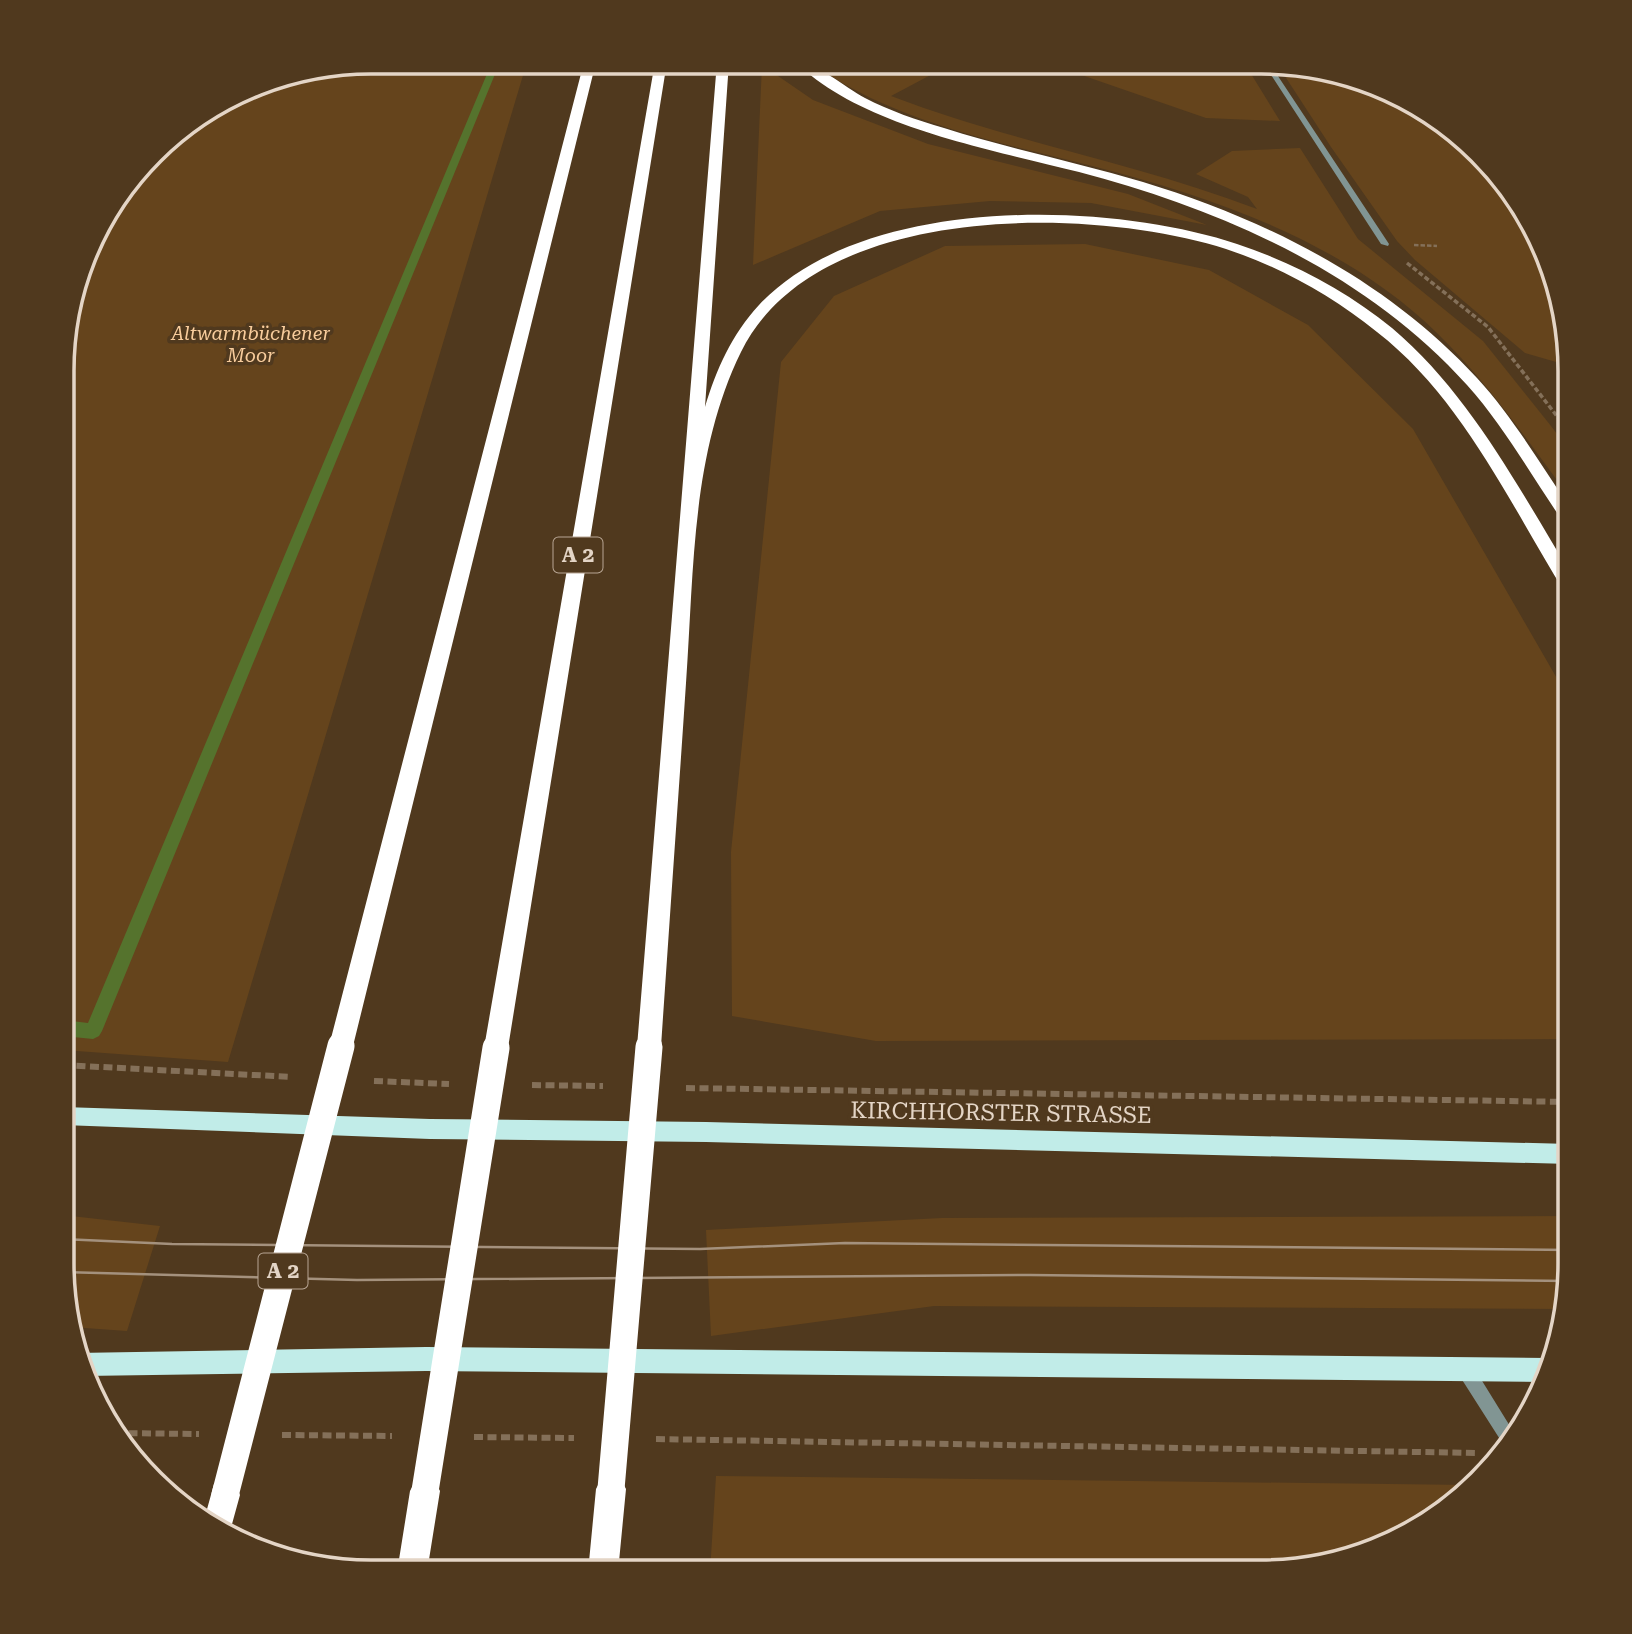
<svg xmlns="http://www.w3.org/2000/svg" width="1632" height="1634" font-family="'Roboto Serif',serif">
<rect width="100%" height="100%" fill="#50391e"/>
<path fill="#65441c" d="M371 61 527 62 228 1062 63 1050 67 311 103 216 167 138 271 78Z
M810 62 959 63 940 70 891 96C1011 142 1137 163 1257 209L1248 197 1196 174 1232 151 1300 148 1358 239 1483 341 1551 426 1570 451V498C1528 441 1489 384 1438 334 1347 244 1217 198 1096 167 999 142 892 122 810 62Z
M1017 63 1245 64 1280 121 1206 118 1067 70Z
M1277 64H1301L1416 103 1507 183 1554 271 1570 351V366L1525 353 1415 260 1397 241 1331 147Z
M762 65 813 100 928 144 1128 194 1207 225 1091 203 990 201 880 211 753 265Z
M1085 244 1209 270 1308 325 1413 429 1570 701V1039L876 1041 732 1016 731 852 781 362 834 296 945 246Z
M62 1215 160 1226 127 1331 71 1327 62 1283Z
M1570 1216V1283L1563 1309 934 1306 711 1336 706 1230 942 1218Z
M716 1476 1469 1485 1449 1509 1361 1556 1281 1572H710Z"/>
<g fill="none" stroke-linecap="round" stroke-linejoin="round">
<path fill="#55732d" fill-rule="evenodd" d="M492 62H500L102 1031 99 1036 93 1039 63 1036V1020L88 1023Z"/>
<path stroke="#847059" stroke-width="2.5" stroke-dasharray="4.5 2" stroke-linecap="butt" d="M1414 245 1437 246"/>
<path stroke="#847059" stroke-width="3.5" stroke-dasharray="5 2.5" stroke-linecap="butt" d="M1407 263 1488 327 1570 433"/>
<path stroke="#847059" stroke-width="6" stroke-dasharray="9 4.5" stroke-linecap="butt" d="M63 1065 292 1077
M374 1081 449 1084
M532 1085 603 1086
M686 1088 1570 1102
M115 1433 199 1434
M282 1435 392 1436
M474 1437 574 1438
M656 1439 1477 1453"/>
<path fill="#819593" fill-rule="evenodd" d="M1264 64H1270L1389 244 1388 246 1381 244Z
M1465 1361 1471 1363 1513 1431 1503 1444 1459 1375 1457 1369 1459 1363Z"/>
<path fill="#c1ece8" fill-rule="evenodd" d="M63 1107 430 1119 706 1122 1570 1144V1164L706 1142 430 1139 63 1125Z
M426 1347 1547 1358 1550 1359 1544 1382 426 1371 84 1376 76 1353Z"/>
<path fill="#fff" fill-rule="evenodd" d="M584 62H596L353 1046 349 1053 341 1056 333 1053 329 1046Z
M655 62H667L508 1048 504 1055 496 1058 488 1055 484 1048Z
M717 62H729L705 407C716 370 732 334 759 305 862 195 1105 200 1237 244 1292 262 1347 291 1392 328 1469 393 1518 487 1570 572V593L1564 591C1509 502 1461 397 1377 332 1332 296 1281 267 1226 249 1090 206 815 201 741 352 691 454 694 572 686 683 678 804 669 926 661 1047L657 1054 649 1057 641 1054 637 1047Z
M796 62C817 62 844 87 865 98 890 111 917 120 944 128 1010 149 1077 162 1143 182 1268 220 1388 281 1477 378 1513 417 1540 464 1570 507V524L1564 523C1532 477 1504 426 1467 385 1365 272 1223 210 1079 172 993 150 859 126 796 62Z
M611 1474 621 1479 626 1489 618 1572H588L596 1489 601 1479Z
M425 1476 435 1481 440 1491 427 1572H397L410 1491 415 1481Z
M225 1480 236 1484 240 1495 229 1535 216 1532 204 1520 214 1484Z"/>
<path stroke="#a4917d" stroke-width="2.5" d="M62 1239 172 1244 700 1249 845 1243 1570 1250
M62 1272 357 1280 1030 1275 1570 1281"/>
<path stroke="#fff" stroke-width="27" d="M611 1489 649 1047
M425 1491 496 1048
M225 1495 341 1046"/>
</g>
<g text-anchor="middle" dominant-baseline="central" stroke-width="7" stroke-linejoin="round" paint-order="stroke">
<g font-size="19" font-style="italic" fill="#f8cc9c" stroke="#50391e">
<text x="251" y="333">Altwarmbüchener<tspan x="251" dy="22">Moor</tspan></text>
</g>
<g fill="#50391e" stroke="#b8a694" stroke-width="2">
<rect x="553.5" y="537.5" width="49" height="35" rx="5"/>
<rect x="258.5" y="1253.5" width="49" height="35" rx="5"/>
</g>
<g font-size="21" font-weight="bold" fill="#e4d5c6">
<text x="578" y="555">A 2</text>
<text x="283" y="1271">A 2</text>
</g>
<g font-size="23" fill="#e4d5c6" stroke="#50391e">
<text transform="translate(1001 1113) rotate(1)">KIRCHHORSTER STRASSE</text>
</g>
</g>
<path d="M0 0H1632V1634H0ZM371 74H1261A297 297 0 0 1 1558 371V1263A297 297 0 0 1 1261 1560H371A297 297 0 0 1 74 1263V371A297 297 0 0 1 371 74Z" fill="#50391e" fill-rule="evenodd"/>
<path fill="none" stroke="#e4d5c6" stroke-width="3.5" d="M371 74H1261A297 297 0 0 1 1558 371V1263A297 297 0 0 1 1261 1560H371A297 297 0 0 1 74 1263V371A297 297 0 0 1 371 74Z"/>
</svg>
